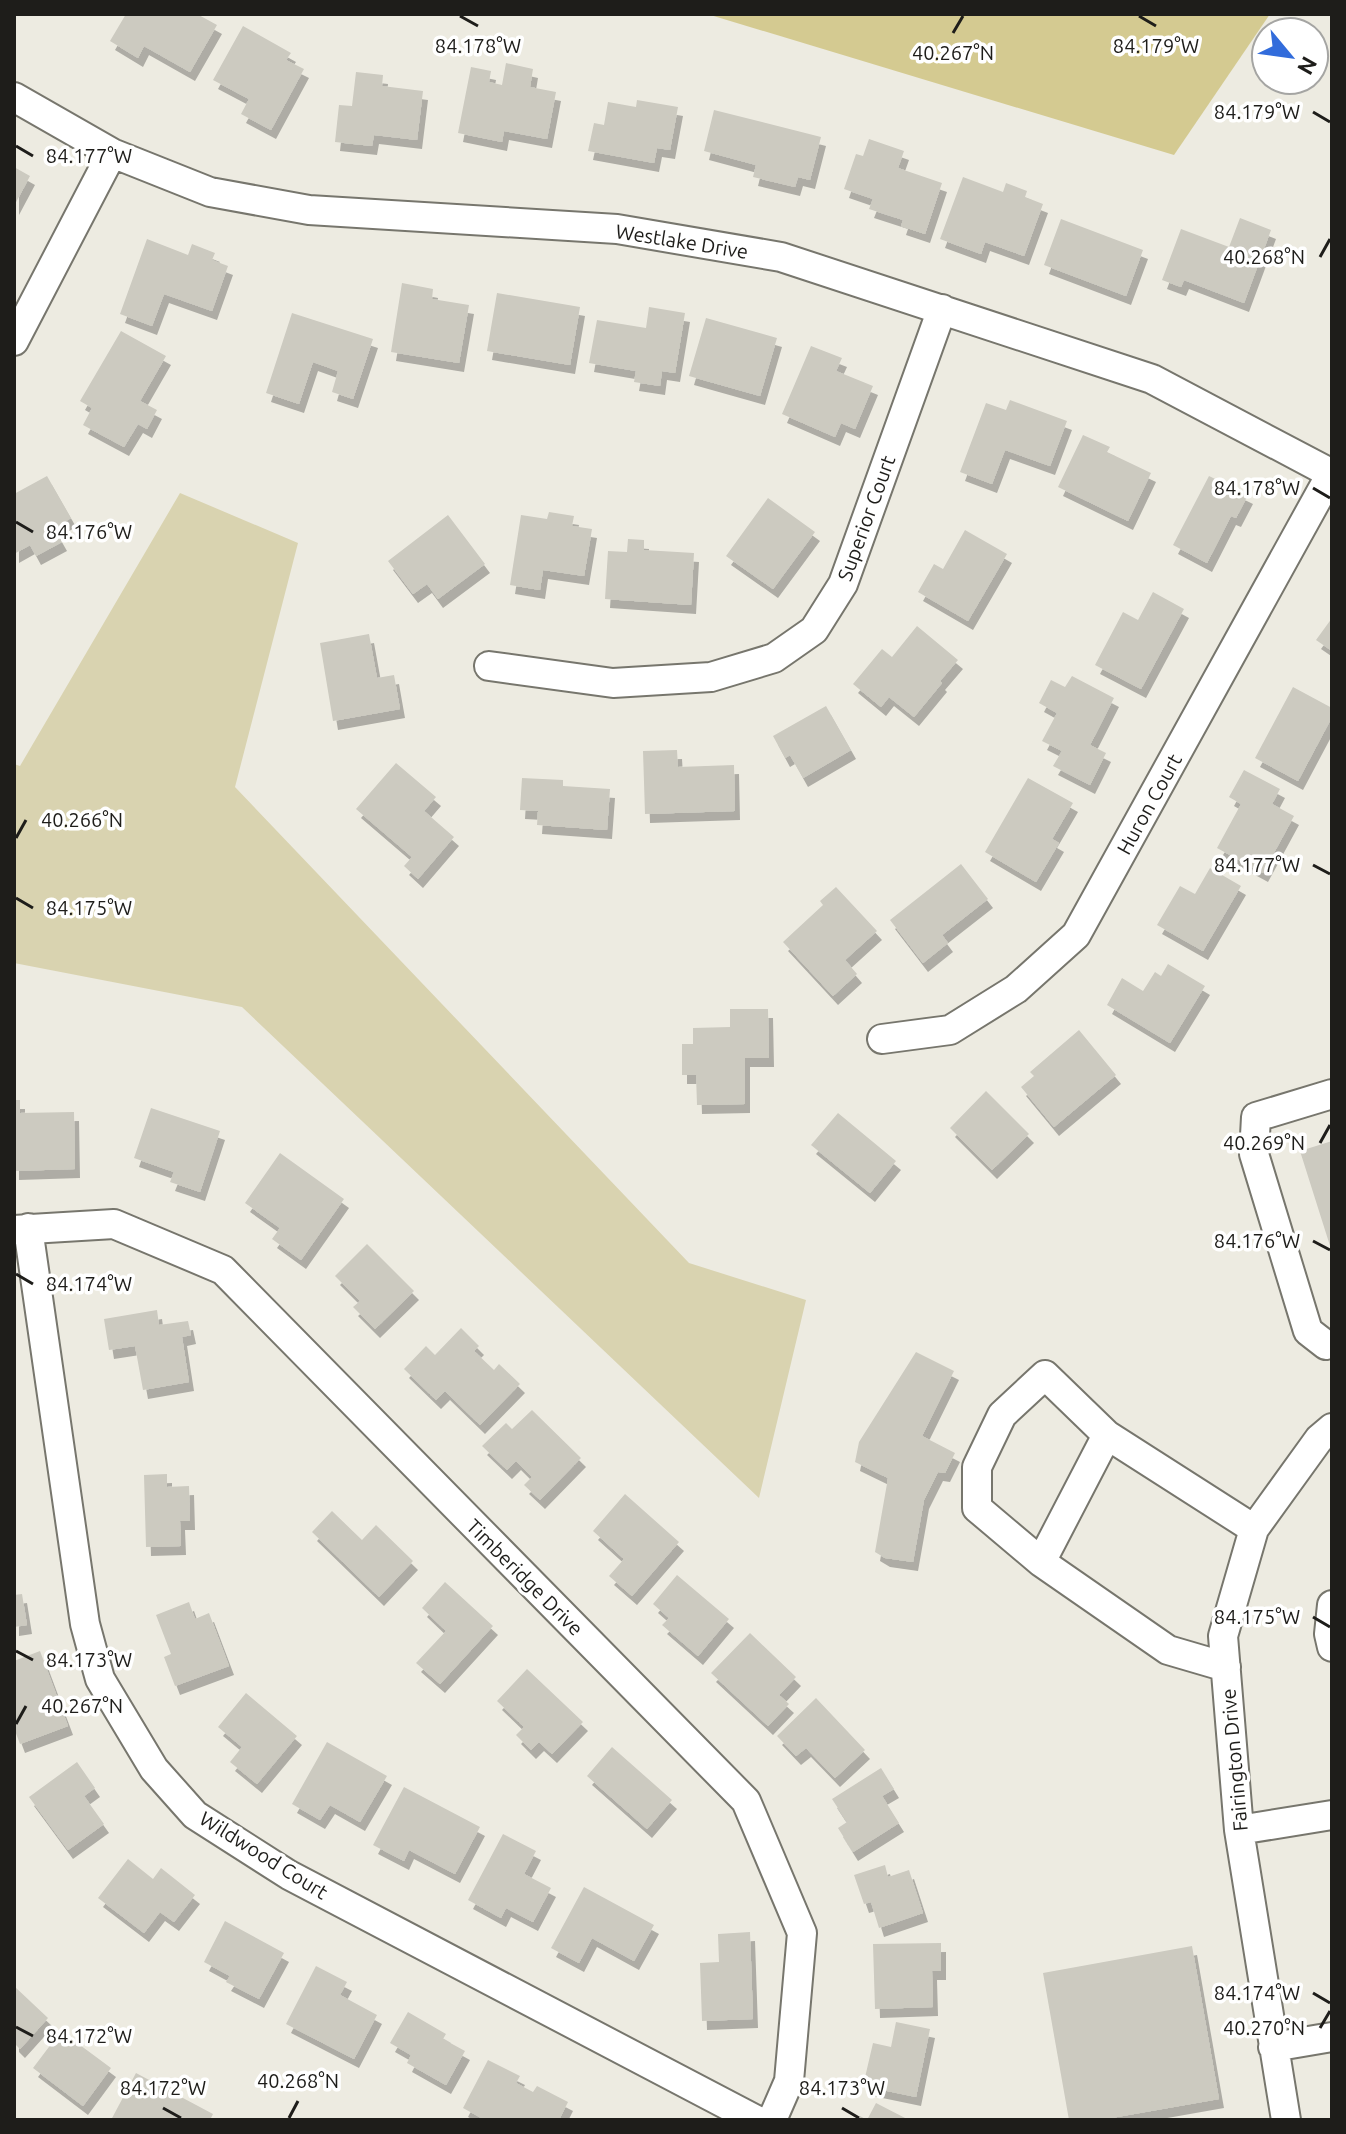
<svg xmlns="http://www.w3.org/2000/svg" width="1346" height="2134" font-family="Ubuntu,sans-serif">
<defs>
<filter id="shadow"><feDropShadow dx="5" dy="9" stdDeviation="0" flood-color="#0004"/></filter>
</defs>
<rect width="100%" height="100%" fill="#edebe1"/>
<path fill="#d9d3b0" d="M180 493 298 543 235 787 689 1263 806 1300 759 1498 242 1007 14 963V764L20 766Z"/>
<path fill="#d4ca91" d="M707 14H1270L1174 155Z"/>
<path fill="#cccac0" filter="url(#shadow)" d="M126 14H197L217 25 190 72 144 46 138 58 110 41Z
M243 26 291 53 286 60 304 69 271 130 241 114 249 99 213 80Z
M506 63 533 69 530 87 556 92 547 139 504 131 502 142 458 133 471 67 491 71 489 82 502 85Z
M356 72 383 75 382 86 423 91 417 140 374 135 372 146 335 142 339 105 352 106Z
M637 100 678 107 670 150 657 148 654 163 588 151 594 123 604 125 608 102 636 107Z
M714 110 821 137 810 180 798 177 795 187 753 177 756 165 704 151Z
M869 139 904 151 898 168 942 183 925 234 901 226 903 220 869 209 873 199 844 189 856 154 863 156Z
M14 167 30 176 14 206Z
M963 177 1003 192 1006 183 1027 191 1025 197 1043 204 1024 256 985 242 981 254 940 239Z
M1240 218 1271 230 1244 303 1184 280 1181 287 1162 280 1181 229 1229 247Z
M1061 219 1143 250 1126 296 1044 265Z
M147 239 188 255 192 244 215 253 212 260 228 266 212 311 164 294 152 326 120 314Z
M402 283 433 289 432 299 469 305 459 363 391 352Z
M497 293 580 307 570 365 487 351Z
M649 307 685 313 675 373 662 371 660 386 634 382 636 371 589 363 597 320 646 328Z
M292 313 373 339 353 399 332 392 338 371 313 362 299 404 266 393Z
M706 318 777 338 760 396 689 376Z
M121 331 166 356 140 401 157 410 147 429 138 424 124 447 83 425 92 408 80 401Z
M811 346 842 358 836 371 873 386 855 429 841 423 835 437 782 414Z
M1010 400 1067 421 1050 466 1005 450 992 484 960 472 986 403 1006 410Z
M1083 435 1110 447 1107 452 1151 473 1128 521 1058 487Z
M47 476 71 518 54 528 62 542 36 556 30 545 14 554V494Z
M1209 476 1248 495 1236 518 1231 516 1207 563 1173 545Z
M768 498 815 532 773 589 726 556Z
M549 512 574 516 572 526 592 529 584 576 543 570 540 590 510 585 521 515 547 519Z
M448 515 485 564 438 599 427 584 413 594 388 561Z
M965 530 1007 554 968 621 918 592 934 564 943 569Z
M628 539 644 540V550L694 553 691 605 605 599 608 551 627 552Z
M1153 592 1184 609 1141 689 1095 665 1123 612 1138 620Z
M1332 618V651L1316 640Z
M917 626 958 660 940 681 942 683 914 717 889 697 881 707 853 684 882 649 892 657Z
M369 634 377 678 394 675 400 709 333 721 320 643Z
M1072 676 1114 698 1090 745 1106 753 1090 785 1053 766 1062 751 1042 741 1057 713 1039 703 1051 680 1065 687Z
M1293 687 1332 708V717L1298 781 1255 758Z
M826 706 851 750 803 778 790 755 785 758 773 736Z
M677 750 678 767 734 765 735 811 645 814 643 751Z
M396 763 436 797 424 811 454 837 418 879 404 866 412 857 356 809Z
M1244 770 1280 789 1272 804 1294 816 1263 873 1217 848 1241 804 1229 797Z
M522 778 563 780V786L610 789 607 830 537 825 538 811 520 810Z
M1028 778 1073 803 1052 839 1059 843 1036 882 985 852Z
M961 864 988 899 942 935 948 943 923 963 890 920Z
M1210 868 1241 886 1203 951 1157 925 1180 886 1195 894Z
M836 887 877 931 845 960 857 974 833 996 783 942 823 905 820 901Z
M1168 964 1205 986 1170 1043 1107 1005 1122 978 1143 991 1155 972 1161 976Z
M730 1009H768L769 1058H745V1104L697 1105 696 1075H682V1044H693V1028L730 1027Z
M1079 1030 1116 1075 1054 1127 1021 1087 1034 1076 1030 1072Z
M986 1091 1029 1134 992 1170 950 1128Z
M14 1100H20V1113L74 1112 75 1169 14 1171Z
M151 1108 220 1131 200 1192 170 1182 174 1172 134 1158Z
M838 1113 896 1161 870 1193 811 1145Z
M1332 1141V1248L1331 1249 1300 1151Z
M280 1153 344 1199 301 1260 272 1239 280 1228 245 1203Z
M367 1244 414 1291 375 1329 353 1307 360 1301 335 1276Z
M157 1310 159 1325 188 1321 191 1335 182 1337 189 1382 143 1390 135 1346 109 1350 104 1319Z
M461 1328 479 1346 474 1351 494 1370 499 1364 520 1384 480 1425 445 1391 436 1400 404 1369 426 1346 435 1355Z
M916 1352 954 1371 922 1436 955 1453 945 1473 938 1472 924 1500 913 1562 885 1558 875 1552 888 1478 855 1462 859 1442Z
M532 1410 581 1458 540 1500 524 1485 532 1477 516 1461 507 1470 482 1446 506 1423 512 1429Z
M167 1474V1487L189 1486 190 1521H180L181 1546 146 1547 144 1475Z
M625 1494 679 1542 632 1596 609 1576 624 1559 593 1531Z
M332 1511 362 1540 376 1525 413 1561 379 1597 312 1532Z
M677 1575 729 1619 698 1656 662 1625 669 1618 653 1604Z
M445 1582 493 1626 440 1684 416 1663 446 1631 422 1608Z
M22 1594 27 1625 14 1627V1595Z
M189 1602 195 1619 209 1613 229 1666 175 1686 164 1657 171 1654 156 1615Z
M750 1633 796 1677 779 1695 789 1704 768 1726 711 1673Z
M40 1651 68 1726 20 1744 14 1728V1661Z
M527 1669 583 1722 552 1754 539 1742 531 1750 516 1735 524 1727 497 1701Z
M246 1693 297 1736 257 1784 230 1762 242 1747 218 1727Z
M816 1698 865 1750 835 1778 806 1748 796 1756 777 1736Z
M327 1742 387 1776 360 1822 330 1805 320 1820 292 1804Z
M612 1747 672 1800 647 1829 587 1776Z
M77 1762 95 1788 84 1796 104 1824 68 1850 29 1797Z
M881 1768 894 1789 882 1796 899 1823 853 1852 838 1828 847 1822 832 1799Z
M404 1787 480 1827 455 1874 409 1850 404 1861 373 1845Z
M503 1834 536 1851 524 1874 551 1888 533 1922 506 1908 501 1918 468 1900Z
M128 1859 153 1879 161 1868 195 1895 174 1922 160 1912 144 1933 98 1898Z
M885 1865 888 1877 909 1870 923 1913 879 1928 871 1902 864 1904 854 1875Z
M584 1887 654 1925 634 1961 592 1938 579 1963 551 1948Z
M225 1921 284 1953 259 1999 226 1982 230 1976 204 1962Z
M750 1932 753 2019 702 2021 700 1963 719 1962 718 1934Z
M941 1943V1971H932L933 2007 875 2009 873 1944Z
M1192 1946 1219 2099 1100 2120H1069L1043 1973Z
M316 1966 347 1982 340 1995 377 2015 354 2059 286 2024Z
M14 1986 48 2018 20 2049 14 2043Z
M408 2012 446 2034 443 2039 465 2051 446 2085 407 2063 411 2055 390 2043Z
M896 2022 930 2029 916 2097 863 2086 873 2043 891 2047Z
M61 2031 111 2068 83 2106 33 2068Z
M488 2060 520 2076 516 2083 533 2092 537 2086 568 2102 559 2120H485L463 2108Z
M136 2073 213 2114 210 2120H111Z
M876 2103 909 2120H858L860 2116 867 2120Z"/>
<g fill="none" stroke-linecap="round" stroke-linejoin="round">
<g stroke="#77766d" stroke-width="32">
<path id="minor" d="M14 97 112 153 210 192 309 210 617 229 781 257 1152 379 1332 474
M14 341 112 153
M489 666 613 683 711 677 774 658 814 630 843 584 942 309
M882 1039 950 1030 1016 989 1076 935 1331 474
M28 1228 85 1624 100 1679 154 1769 195 1815 289 1875 756 2120
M14 1230 114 1224 223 1270 746 1801 802 1933 789 2081 772 2120
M1326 1345 1308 1331 1254 1154 1256 1117 1332 1094
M1041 1562 977 1508V1467L1002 1415 1045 1375 1107 1435
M1332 1605 1329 1634 1332 1647
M1226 1667 1168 1650 1041 1562 1107 1435 1254 1529
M1239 1830 1332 1815
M1273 2047 1332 2037
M1286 2120 1239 1830 1223 1636 1254 1529 1319 1439 1332 1428"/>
</g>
<use href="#minor" stroke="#fff" stroke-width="28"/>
</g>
<path fill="none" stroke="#1e1d1a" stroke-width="3" d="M460 16 478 26M1139 16 1156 26M953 33 963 16M1313 112 1330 122M16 146 33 156M1320 257 1330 239M1313 488 1330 498M16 522 33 532M16 838 26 820M1313 865 1330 874M16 898 33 908M1320 1143 1330 1125M1313 1241 1330 1250M16 1274 33 1284M1313 1617 1330 1627M16 1651 33 1660M16 1724 26 1706M1313 1993 1330 2003M16 2027 33 2036M1320 2028 1330 2011M163 2108 181 2118M842 2108 859 2118M289 2118 298 2101"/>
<g text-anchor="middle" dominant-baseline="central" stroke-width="7" stroke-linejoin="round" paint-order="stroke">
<g font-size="20" fill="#1e1d1a" stroke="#fff">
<text transform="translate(682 241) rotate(9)">Westlake Drive</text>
<text transform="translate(866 518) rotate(-70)">Superior Court</text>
<text transform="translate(1149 804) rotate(-61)">Huron Court</text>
<text transform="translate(525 1577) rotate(45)">Timberidge Drive</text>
<text transform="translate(1234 1760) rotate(-95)">Fairington Drive</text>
<text transform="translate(264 1855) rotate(32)">Wildwood Court</text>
</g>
</g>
<g font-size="20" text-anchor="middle" fill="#1e1d1a" stroke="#fff" stroke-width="7" stroke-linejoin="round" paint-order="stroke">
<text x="1156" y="53">84.179°W</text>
<text x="478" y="53">84.178°W</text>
<text x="953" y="60">40.267°N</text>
<text x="1257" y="119">84.179°W</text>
<text x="89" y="163">84.177°W</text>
<text x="1264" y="264">40.268°N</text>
<text x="1257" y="495">84.178°W</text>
<text x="89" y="539">84.176°W</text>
<text x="82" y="827">40.266°N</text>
<text x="1257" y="872">84.177°W</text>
<text x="89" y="915">84.175°W</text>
<text x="1264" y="1150">40.269°N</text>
<text x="1257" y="1248">84.176°W</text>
<text x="89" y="1291">84.174°W</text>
<text x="1257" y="1624">84.175°W</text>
<text x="89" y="1667">84.173°W</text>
<text x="82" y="1713">40.267°N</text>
<text x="1257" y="2000">84.174°W</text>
<text x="1264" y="2035">40.270°N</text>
<text x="89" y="2043">84.172°W</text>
<text x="298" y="2088">40.268°N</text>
<text x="163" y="2095">84.172°W</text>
<text x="842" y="2095">84.173°W</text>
</g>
<rect width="1346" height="2134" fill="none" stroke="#1e1d1a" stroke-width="32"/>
<g transform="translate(1290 56) rotate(119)"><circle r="38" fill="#ffffff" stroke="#a5a5a3" stroke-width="2"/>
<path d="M0-6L14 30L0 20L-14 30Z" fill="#326cdb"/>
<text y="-12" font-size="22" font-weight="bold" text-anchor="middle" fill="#1e1d1a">N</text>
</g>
</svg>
